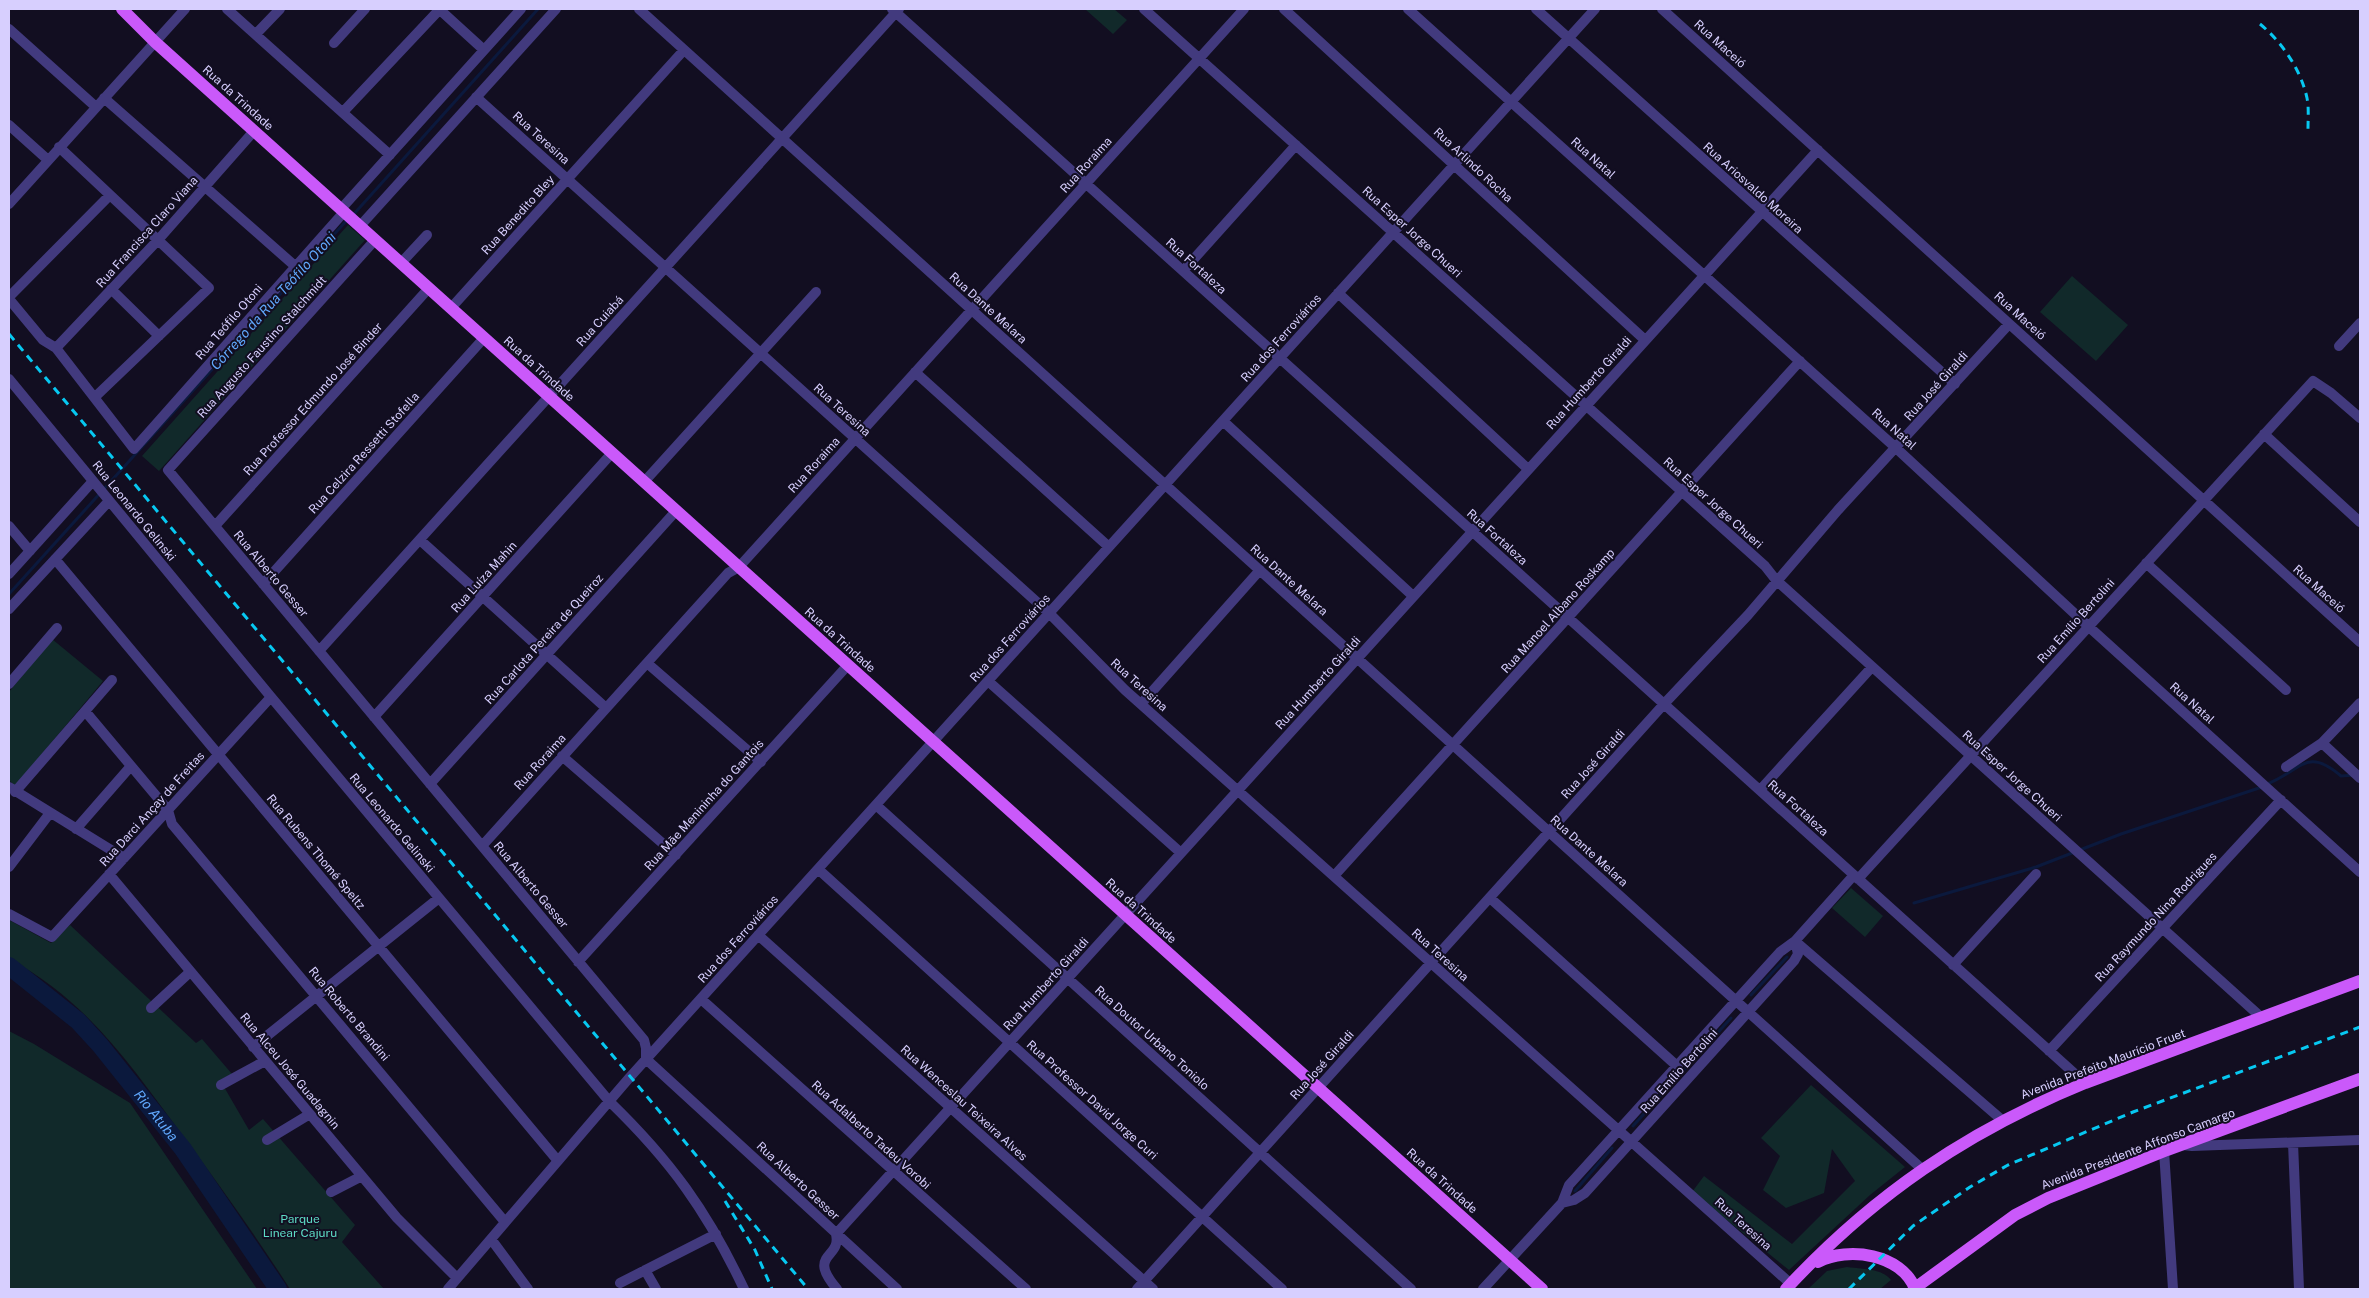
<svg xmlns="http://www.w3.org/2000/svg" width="2369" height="1298" font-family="'Public Sans',sans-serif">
<rect width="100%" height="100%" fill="#120e21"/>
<path fill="#11292a" d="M1085 9H1114L1127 20 1113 34Z
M348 225 365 240 159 471 142 456Z
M2072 276 2128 325 2096 361 2040 312Z
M52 639 103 681 15 786 9 780V692Z
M1851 888 1883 916 1865 937 1832 908Z
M9 920 51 943 70 925 196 1043 202 1039 232 1074 220 1080 249 1130 263 1119 355 1225 342 1242 384 1289H290C256 1236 220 1186 183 1136 132 1067 87 1000 9 959Z
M9 1031 34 1044 130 1103 257 1289H9Z
M1811 1085 1905 1167 1870 1195 1789 1270 1692 1192 1704 1176 1792 1244 1855 1181 1832 1149 1824 1193 1786 1208 1763 1190 1780 1156 1761 1138Z
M1847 1267C1860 1269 1882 1268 1891 1280L1880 1289H1808L1827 1271Z"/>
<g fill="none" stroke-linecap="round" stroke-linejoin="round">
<path stroke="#0b193d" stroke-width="3" d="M353 215 538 9
M9 594 348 219
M2267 784C2301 771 2306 746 2341 776L2355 775
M1914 903 2036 867 2121 834 2262 787
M1751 995 1787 957
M1633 1126 1731 1018
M1575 1191 1612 1148"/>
<path stroke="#0b193d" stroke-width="18" id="s1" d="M9 966 78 1021 100 1045 183 1149 278 1289"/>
<path stroke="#423a7e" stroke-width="10" d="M227 9 390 155
M439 9 484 50
M639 9 1922 1169
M892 9 2085 1083
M1144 9 1765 566 1776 580 2262 1018
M1284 9 1645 340
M1408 9 1896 448 2088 626 2360 872
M1536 9 1955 384
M1662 9 2360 642
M9 29 96 107
M256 34 280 9
M334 43 365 9
M476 97 1049 613 1125 690 1791 1284
M104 98 295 266
M343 112 440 9
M9 125 48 160
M59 147 209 288 95 397
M9 204 185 9
M341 209 521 9
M360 226 556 9
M375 240 168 470 644 1040 646 1048V1059L897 1289
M401 263 427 235
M1183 271 1296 145
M111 289 159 336
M1338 293 1528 469
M9 297 110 195
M9 299 43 340 56 348 134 449 344 212
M451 308 684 50
M2339 346 2360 323
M56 348 158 240 254 131
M915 372 1109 547
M9 379 271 697 609 1101C671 1161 707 1211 744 1289
M1223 421 1413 596
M2264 434 2360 522
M644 482 816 292
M9 526 30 551
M215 526 429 288
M420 540 606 708
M55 559 558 1161
M2146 563 2286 690
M9 574 93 481
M263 584 484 338
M9 609 109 501
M319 651 899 9
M647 663 761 762
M988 681 1181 853
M9 684 57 628
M1141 704 1260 570
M85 711 168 810 172 824 505 1222
M374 717 612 453
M2322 743 2360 778
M562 756 676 855
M2286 767 2322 743 2360 703
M430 784 676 511
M9 787 124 858
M1760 790 1872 667
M15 792 112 680
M876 805 1411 1289
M76 829 131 766
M482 846 728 573 739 567 1244 9
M9 867 50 813
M818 869 1282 1289
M109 874 397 1218 457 1278
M1334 876 1800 361
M1858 879 2313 381 2331 393 2360 418
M1490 898 1677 1066
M9 914 52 937 271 697
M758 935 1153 1289
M1795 941 2002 1120
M578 962 848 665
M1953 965 2036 874
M701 999 1026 1289
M151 1008 190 972
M253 1047 439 898
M2049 1051 2281 800
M221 1085 265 1061
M267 1140 310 1114
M2293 1143 2299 1289
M2183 1145 2192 1146 2360 1140
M2164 1151 2173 1289
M331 1192 362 1176
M1562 1203 1574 1200 1585 1193 1794 961 1798 954 1795 941
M491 1239 528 1289
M645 1270 656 1289
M620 1283 716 1234
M448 1289 630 1077 1595 9
M837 1289C806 1253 842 1259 836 1234L1818 150
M1137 1289 1664 704 1748 615 1838 510 2009 324
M1483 1289 1562 1203 1569 1185 1780 952 1795 941 1854 875"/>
<path stroke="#ca59fa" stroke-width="12" d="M122 9 155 42 1542 1289
M1818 1262C1848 1246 1902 1254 1915 1289
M1915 1288 2015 1215 2048 1198 2167 1150 2360 1079
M1786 1289C1872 1196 1967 1131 2085 1083L2360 981"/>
<path stroke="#07c8f1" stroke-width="3" stroke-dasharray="8 6" stroke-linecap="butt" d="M2260 24C2282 42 2301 70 2307 98 2309 108 2308 119 2308 129
M9 334 808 1289
M725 1201 755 1250 772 1289
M1849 1289 1913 1226 1970 1187 2008 1165 2133 1112 2360 1027"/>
</g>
<g text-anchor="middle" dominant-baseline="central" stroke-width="4" stroke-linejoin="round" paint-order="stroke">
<g font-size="12" fill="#d7cffe" stroke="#120e21">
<text transform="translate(1720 44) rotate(42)">Rua Maceió</text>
<text transform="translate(238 98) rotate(42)">Rua da Trindade</text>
<text transform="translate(541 138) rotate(42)">Rua Teresina</text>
<text transform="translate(1593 158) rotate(42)">Rua Natal</text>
<text transform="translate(1086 165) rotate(-48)">Rua Roraima</text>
<text transform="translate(1473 165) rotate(43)">Rua Arlindo Rocha</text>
<text transform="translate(1753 188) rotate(42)">Rua Ariosvaldo Moreira</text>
<text transform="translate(518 215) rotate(-48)">Rua Benedito Bley</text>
<text transform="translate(147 232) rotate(-48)">Rua Francisca Claro Viana</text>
<text transform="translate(1412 232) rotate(42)">Rua Esper Jorge Chueri</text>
<text transform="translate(1196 266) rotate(42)">Rua Fortaleza</text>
<text transform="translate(988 308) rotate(42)">Rua Dante Melara</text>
<text transform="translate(2020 316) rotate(42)">Rua Maceió</text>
<text transform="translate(600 321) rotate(-48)">Rua Cuiabá</text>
<text transform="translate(229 322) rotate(-49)">Rua Teófilo Otoni</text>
<text transform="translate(1281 338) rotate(-48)">Rua dos Ferroviários</text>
<text transform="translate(262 347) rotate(-48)">Rua Augusto Faustino Stalchmidt</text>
<text transform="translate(539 369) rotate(42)">Rua da Trindade</text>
<text transform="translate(1589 383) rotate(-48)">Rua Humberto Giraldi</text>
<text transform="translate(1936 386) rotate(-48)">Rua José Giraldi</text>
<text transform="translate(313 399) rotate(-48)">Rua Professor Edmundo José Binder</text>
<text transform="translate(842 410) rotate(42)">Rua Teresina</text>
<text transform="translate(1894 429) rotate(42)">Rua Natal</text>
<text transform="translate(364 453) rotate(-48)">Rua Celzira Ressetti Stofella</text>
<text transform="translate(814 465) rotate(-48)">Rua Roraima</text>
<text transform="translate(1713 503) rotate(42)">Rua Esper Jorge Chueri</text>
<text transform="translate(134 511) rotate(51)">Rua Leonardo Gelinski</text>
<text transform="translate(1497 537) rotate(42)">Rua Fortaleza</text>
<text transform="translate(271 574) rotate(50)">Rua Alberto Gesser</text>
<text transform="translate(484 577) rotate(-48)">Rua Luíza Mahin</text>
<text transform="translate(1289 580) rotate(42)">Rua Dante Melara</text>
<text transform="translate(2319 589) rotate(42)">Rua Maceió</text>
<text transform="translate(1558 611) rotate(-48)">Rua Manoel Albano Roskamp</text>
<text transform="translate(2076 621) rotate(-48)">Rua Emílio Bertolini</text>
<text transform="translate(1010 638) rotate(-48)">Rua dos Ferroviários</text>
<text transform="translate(544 639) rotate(-48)">Rua Carlota Pereira de Queiroz</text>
<text transform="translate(840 640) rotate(42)">Rua da Trindade</text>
<text transform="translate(1318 683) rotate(-48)">Rua Humberto Giraldi</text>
<text transform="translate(1139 685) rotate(42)">Rua Teresina</text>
<text transform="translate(2192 703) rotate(42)">Rua Natal</text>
<text transform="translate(540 762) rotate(-48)">Rua Roraima</text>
<text transform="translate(1593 764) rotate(-48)">Rua José Giraldi</text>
<text transform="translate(2012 776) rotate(42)">Rua Esper Jorge Chueri</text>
<text transform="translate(704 805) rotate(-48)">Rua Mãe Menininha do Gantois</text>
<text transform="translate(1798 808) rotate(42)">Rua Fortaleza</text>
<text transform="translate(152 809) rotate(-48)">Rua Darci Ançay de Freitas</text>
<text transform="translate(392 823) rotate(50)">Rua Leonardo Gelinski</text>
<text transform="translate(1589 851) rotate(42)">Rua Dante Melara</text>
<text transform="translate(316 852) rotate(50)">Rua Rubens Thomé Speltz</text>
<text transform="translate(531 885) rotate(50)">Rua Alberto Gesser</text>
<text transform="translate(1141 911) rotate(42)">Rua da Trindade</text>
<text transform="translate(2156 917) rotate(-47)">Rua Raymundo Nina Rodrigues</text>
<text transform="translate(738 939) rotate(-48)">Rua dos Ferroviários</text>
<text transform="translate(1440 955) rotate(42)">Rua Teresina</text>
<text transform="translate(1046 984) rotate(-48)">Rua Humberto Giraldi</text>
<text transform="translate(349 1014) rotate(50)">Rua Roberto Brandini</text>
<text transform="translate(1152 1038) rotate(42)">Rua Doutor Urbano Toniolo</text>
<text transform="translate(2103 1064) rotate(-21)">Avenida Prefeito Maurício Fruet</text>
<text transform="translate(1322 1065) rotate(-48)">Rua José Giraldi</text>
<text transform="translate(290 1071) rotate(50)">Rua Alceu José Guadagnin</text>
<text transform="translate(1679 1071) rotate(-48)">Rua Emílio Bertolini</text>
<text transform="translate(1092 1100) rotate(42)">Rua Professor David Jorge Curi</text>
<text transform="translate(964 1103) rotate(42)">Rua Wenceslau Teixeira Alves</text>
<text transform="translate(871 1135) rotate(42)">Rua Adalberto Tadeu Vorobi</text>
<text transform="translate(2138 1149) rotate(-21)">Avenida Presidente Affonso Camargo</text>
<text transform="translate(798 1181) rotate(43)">Rua Alberto Gesser</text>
<text transform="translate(1442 1181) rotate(42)">Rua da Trindade</text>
<text transform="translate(1743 1224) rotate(42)">Rua Teresina</text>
</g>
<g font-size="12" fill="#5ddbc5" stroke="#120e21">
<text x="300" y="1219">Parque<tspan x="300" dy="14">Linear Cajuru</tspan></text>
</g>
<g font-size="14" font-style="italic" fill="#60a7fb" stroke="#120e21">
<text transform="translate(273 301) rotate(-48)">Córrego da Rua Teófilo Otoni</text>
<text stroke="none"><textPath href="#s1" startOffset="211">Rio Atuba</textPath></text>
</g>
</g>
<rect width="2369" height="1298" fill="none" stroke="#d7cffe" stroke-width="20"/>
</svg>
